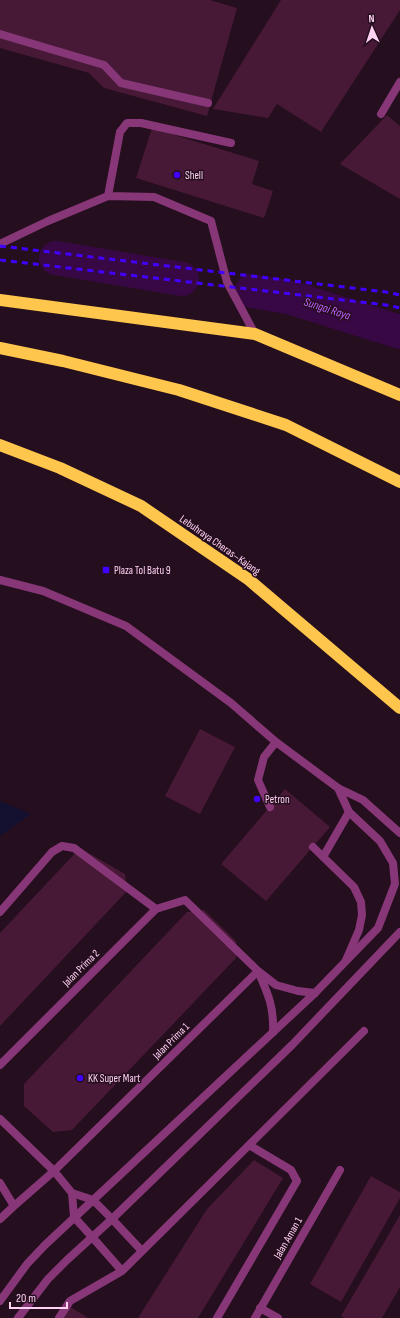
<svg xmlns="http://www.w3.org/2000/svg" width="400" height="1318" font-family="'Sofia Sans Condensed',sans-serif">
<rect width="100%" height="100%" fill="#250e1e"/>
<path fill="#141030" d="M0 801 31 814 0 836Z"/>
<g fill="none" stroke-linecap="round" stroke-linejoin="round">
<path stroke="#380844" stroke-width="34" d="M56 258 182 279
M252 291 292 298 400 332"/>
</g>
<path fill="#471936" d="M0 0H210L237 8 207 116 104 88 89 73 0 48Z
M281 0H400V10L321 132 277 104 268 118 213 109Z
M387 115 400 126V199L340 164Z
M152 128 259 161 252 184 273 191 264 218 136 178Z
M200 729 235 747 200 814 165 796Z
M285 789 330 827 266 901 221 864Z
M80 848 125 874 127 891 0 1026V933Z
M204 910 236 941V958L72 1130 53 1132 24 1106V1084L187 912Z
M254 1160 283 1178 198 1318H138L207 1209Z
M371 1176 400 1192V1198L341 1302 310 1284Z
M400 1215V1287L382 1318H345L341 1316Z
M69 1306 88 1318H63Z"/>
<g fill="none" stroke-linecap="round" stroke-linejoin="round">
<path stroke="#873777" stroke-width="8" d="M0 34 104 65 121 83 208 103
M381 114 400 82
M108 196 120 132 127 123H141L231 143
M0 244 48 221 108 196 154 197 211 221 227 282 255 334
M270 807 258 780 264 757 276 742
M313 847 354 887 361 902 362 915 359 930 346 960
M323 857 349 812
M0 912 52 852 62 846 74 848 156 909
M0 1065 156 909 185 900 258 971 276 985 298 991 315 993
M0 1119 54 1171 72 1193 93 1200
M0 1183 14 1206 0 1219
M72 1193 74 1217
M14 1206 54 1171 258 971C268 994 274 1006 273 1032
M112 1219 142 1251
M93 1238 122 1271
M260 1308 278 1318
M59 1318 70 1301 122 1271 364 1031
M217 1318 297 1181 291 1170 249 1145"/>
<path stroke="#873777" stroke-width="8" d="M255 1318 340 1170"/>
<path stroke="#873777" stroke-width="8" d="M0 580 43 591 126 626 231 703 276 742 338 788 363 800 400 833
M93 1200 112 1219
M74 1217 93 1238
M0 1301 27 1264 45 1245 315 993 378 928 395 884 393 863 380 841 349 812 338 788
M18 1318 48 1279 67 1260 112 1219 292 1045 400 932"/>
<path stroke="#ffc64d" stroke-width="12" d="M0 300 255 334 400 395
M0 348 63 361 179 390 286 425 400 482
M0 445 60 468 141 506 248 579 400 708"/>
<path stroke="#4200fd" stroke-width="3" stroke-dasharray="6 5" stroke-linecap="butt" d="M0 246 386 292 400 295
M0 260 386 305 400 308"/>
</g>
<g fill="#4200fd" stroke="#250e1e" stroke-width="1.5">
<circle cx="177" cy="175" r="4"/>
<rect x="102" y="566" width="8" height="8" rx="2"/>
<circle cx="257" cy="799" r="4"/>
<circle cx="80" cy="1078" r="4"/>
</g>
<g text-anchor="middle" dominant-baseline="central" stroke-width="3" stroke-linejoin="round" paint-order="stroke">
<g font-size="11" fill="#ffd2f3" stroke="#250e1e" text-anchor="start">
<text x="185" y="175">Shell</text>
<text x="114" y="570">Plaza Tol Batu 9</text>
<text x="265" y="799">Petron</text>
<text x="88" y="1078">KK Super Mart</text>
</g>
<g font-size="11" fill="#ffd2f3" stroke="#250e1e">
<text transform="translate(220 545) rotate(35)">Lebuhraya Cheras–Kajang</text>
<text transform="translate(81 968) rotate(-45)">Jalan Prima 2</text>
<text transform="translate(171 1041) rotate(-45)">Jalan Prima 1</text>
<text transform="translate(288 1238) rotate(-60)">Jalan Aman 1</text>
</g>
<g font-size="12" font-style="italic" fill="#c360ff" stroke="#250e1e">
<text transform="translate(327 309) rotate(18)">Sungai Raya</text>
</g>
</g>
<g transform="translate(372 28) rotate(357)" stroke="#250e1e" stroke-width="3" paint-order="stroke">
<path d="M0-3L7 15L0 10L-7 15Z" fill="#ffd2f3"/>
<text y="-6" font-size="11" font-weight="bold" text-anchor="middle" fill="#ffd2f3">N</text>
</g>
<path d="M10 1302v6h57v-6" fill="none" stroke="#ffd2f3" stroke-width="2"/>
<text x="16" y="1302" font-size="12" fill="#ffd2f3" stroke="#250e1e" stroke-width="3" paint-order="stroke">20 m</text>
</svg>
